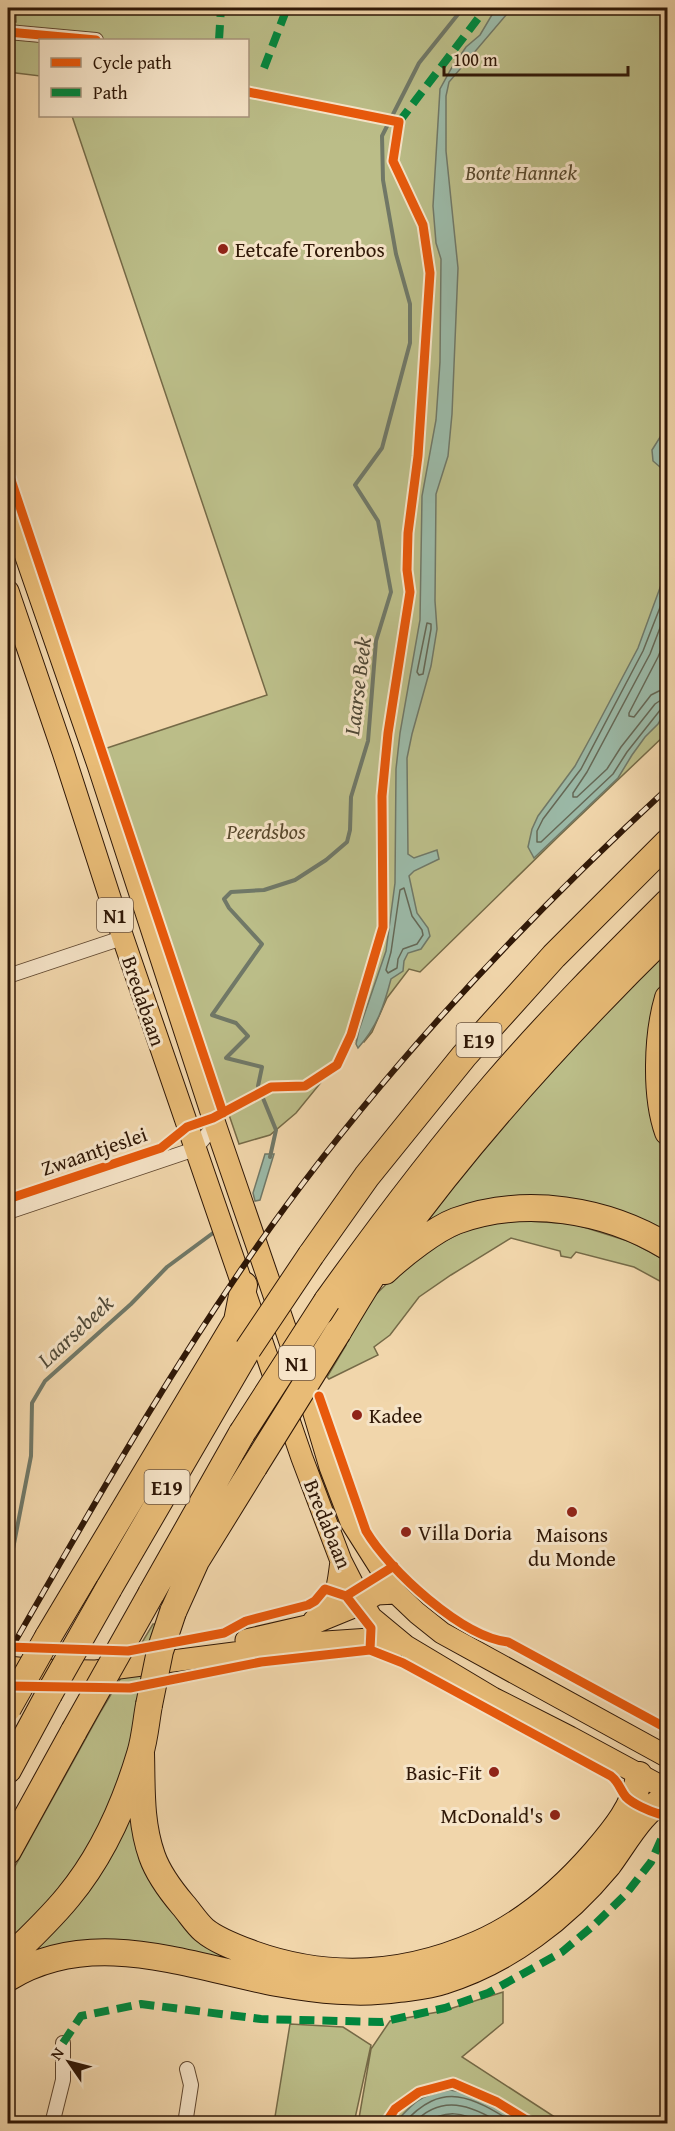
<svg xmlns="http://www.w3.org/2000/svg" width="675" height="2131" font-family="'Gentium Book Plus',serif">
<rect width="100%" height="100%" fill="#f1d6ab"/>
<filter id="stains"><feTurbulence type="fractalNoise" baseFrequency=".00333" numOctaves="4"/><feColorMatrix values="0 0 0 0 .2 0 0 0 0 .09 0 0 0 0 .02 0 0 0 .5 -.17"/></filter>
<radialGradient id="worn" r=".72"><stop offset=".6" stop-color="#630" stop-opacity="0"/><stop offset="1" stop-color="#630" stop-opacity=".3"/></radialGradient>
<path fill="#bbbd88" stroke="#756a47" stroke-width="1.5" d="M16 8H667V733L559 836 420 972 409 969 387 998 372 1032 364 1042 358 1037 296 1113 270 1135 239 1144 104 749 267 695 72 116H248V40H40V76L8 72V21L16 22Z
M667 945V976L651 1027 663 1140 667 1152V1240L581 1208 417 1232 492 1137 584 1034Z
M512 1220 574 1224 631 1242 667 1261V1285L634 1267 576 1252 571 1258 561 1256 560 1251 511 1238 451 1275 419 1297 390 1335 374 1347 378 1355 329 1379 327 1377 346 1345 345 1337 371 1299 401 1270 432 1247 469 1229Z
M153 1624H156L129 1763 84 1864 8 1950V1879L101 1711Z
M134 1801 176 1906 314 1974 215 1962 17 1964Z
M503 1992V2023L462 2057 564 2123H528L479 2095 411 2106 395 2123 358 2124 371 2049 390 2021 443 2011Z
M290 2024 343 2027 371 2045 354 2123H274Z"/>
<path fill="#9bb9a7" stroke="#707867" stroke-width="1.5" d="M496 8H512L449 82 446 96V151L458 268 452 414 448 456 436 494 435 601 437 629 431 666 412 734 407 758 408 854 414 858 437 850 439 859 414 871 409 876 417 913 428 928 430 936 421 949 408 953 404 961 403 971 391 979C384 1006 377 1027 358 1048L356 1044 359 1030 386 951 395 883 396 769 400 733 420 620 422 496 436 420 440 362 441 259 436 243 433 206 440 89 451 69 466 47 480 35Z
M667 426V466L660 467 653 461 652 450Z
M667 575V709L658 724 645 737 632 755 618 778 534 858 528 847 532 829 538 816 575 766 593 733 638 648 661 585Z
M265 1154H274L260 1200 255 1201 253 1193Z
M450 2090 479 2095 528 2123H395C415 2101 420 2095 450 2090Z"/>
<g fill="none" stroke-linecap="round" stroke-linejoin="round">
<path stroke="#656856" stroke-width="1.5" d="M668 587 643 651 581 769 543 819 537 831V842H541L613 774 627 752 661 709 668 707
M668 607 650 654 587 772 573 793V797H577L607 769 621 747 655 704 661 700 668 699
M427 623 431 624V629L423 674 419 675 417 672Z
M668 633 658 657 629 713V716L634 717 651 695 659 691 668 690
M404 888 412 916 422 930 423 935 417 944 403 949 398 959 397 968 388 973 386 970 391 952 400 890Z
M403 2124C443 2079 472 2097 516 2124
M413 2124C441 2093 471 2105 502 2124
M425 2124C445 2109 463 2112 484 2124"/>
<path stroke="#707867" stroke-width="4" d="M270 1157 276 1130 258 1086 262 1067 226 1058 248 1036 236 1023 212 1015 262 944 229 908 224 899 231 892 264 890 295 880 326 860 347 842 350 830 351 797 368 741 376 641 391 592 378 521 355 485 382 448 410 343V304L396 254 383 180 382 136 419 63 463 8
M11 1559 31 1456 32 1403 45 1381 131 1304 167 1267 213 1233"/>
<g stroke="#60472f" stroke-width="16">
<path id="street" d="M8 32 96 40
M8 976 113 941
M8 1212 195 1149 215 1125
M52 2124 63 2080V2043
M185 2124 191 2085 187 2069"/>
</g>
<g stroke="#2f1706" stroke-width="23">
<path id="primary" d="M8 505 98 765 213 1118 310 1400 330 1467 351 1522 396 1593 417 1613 442 1633 668 1757
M8 591 63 752 123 938 302 1458 341 1561 362 1602 371 1617 406 1646 493 1698 570 1737 668 1790
M314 1620C338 1600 337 1591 341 1561
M246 1640 307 1626 351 1608 377 1594 396 1593
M8 1667 37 1670 96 1671 311 1643 370 1639 402 1645"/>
</g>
<g stroke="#2f1706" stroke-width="28">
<path id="highway" d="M668 998C657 1035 655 1096 668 1132
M311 1255 367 1176 464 1056 554 956 668 842
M385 1271C402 1255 435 1229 456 1221 525 1196 606 1209 668 1247
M327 1301C380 1227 435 1154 495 1084 549 1021 608 962 668 902
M338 1332C356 1302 373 1272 394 1244 475 1132 569 1030 668 933
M109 1588 248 1349
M151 1594 242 1433
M173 1612 196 1561 254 1467
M48 1637 237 1321 244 1285
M141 1753C142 1788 140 1822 152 1856 158 1873 172 1892 183 1905 190 1913 196 1923 204 1930 217 1941 237 1948 253 1954 329 1981 403 1977 478 1944 524 1924 562 1891 595 1853 614 1831 636 1805 639 1775
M8 1770 49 1694
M8 1851 74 1731
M8 1959C29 1939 50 1919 68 1897 102 1856 125 1804 140 1754 145 1738 146 1721 149 1705
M8 1978C92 1926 188 1966 277 1983 317 1990 358 1995 399 1989 413 1987 429 1986 443 1981 508 1961 565 1917 608 1865 624 1844 643 1807 668 1798"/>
</g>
<use href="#street" stroke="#f6e4c8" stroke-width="14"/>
<use href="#primary" stroke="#e8bb76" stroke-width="21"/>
<use href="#highway" stroke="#e8bb76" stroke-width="26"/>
<g stroke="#2f1706" stroke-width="6">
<path id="rail" d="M8 1654C95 1502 182 1348 286 1206 398 1054 529 916 668 788"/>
</g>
<use href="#rail" stroke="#f6e4c8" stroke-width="4" stroke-dasharray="11" stroke-linecap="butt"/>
<g stroke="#2f1706" stroke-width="28" stroke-linecap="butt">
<path id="highway-bridge" d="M248 1349 311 1255
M242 1433 327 1301
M254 1467 338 1332
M49 1694 109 1588
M149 1705 160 1651 173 1612
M8 1708 48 1637
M74 1731 151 1594"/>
</g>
<use href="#highway-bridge" stroke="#e8bb76" stroke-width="26"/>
<path stroke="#00873e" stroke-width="8" stroke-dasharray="15 8" stroke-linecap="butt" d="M219 40 221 8
M264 68 287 8
M399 122 486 8
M63 2043 81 2016 141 2004 261 2019 382 2022 445 2008 488 1993 562 1952 594 1925 626 1894 651 1862 668 1824"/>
<g stroke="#f6e4c8" stroke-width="13">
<path id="cycleway" d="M8 32 96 40
M8 471 223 1113
M8 1199 161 1148 187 1127 213 1118 271 1087 305 1086 337 1065 351 1035 383 927 382 796 388 733 410 592 407 570 408 533 418 456 430 273 423 225 393 161 399 122 248 92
M319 1396 366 1531C389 1570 462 1637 508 1642L668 1729
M346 1596 371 1628 370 1650 403 1663 611 1776C619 1782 620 1790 626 1797 633 1804 649 1811 659 1814L668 1812
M8 1647 128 1651 224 1633 246 1621 308 1605 315 1601 325 1589 346 1596 394 1566
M8 1686 130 1688 261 1662 370 1650
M385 2124 395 2109 419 2092 453 2083 497 2102 533 2124"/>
</g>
<use href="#cycleway" stroke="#e8590c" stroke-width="9"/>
</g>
<g fill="#8f2418" stroke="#f6e4c8" stroke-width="2">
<circle cx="223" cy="249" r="6"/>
<circle cx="357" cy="1415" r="6"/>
<circle cx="572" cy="1512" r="6"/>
<circle cx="406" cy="1532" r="6"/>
<circle cx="494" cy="1772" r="6"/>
<circle cx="555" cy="1815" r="6"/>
</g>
<g text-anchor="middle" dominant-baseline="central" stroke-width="6" stroke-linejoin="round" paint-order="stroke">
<g fill="#f6e4c8" stroke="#6b5440" stroke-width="1.5">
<rect x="97" y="898" width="36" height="34" rx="4.5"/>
<rect x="456.5" y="1023" width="45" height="34" rx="4.5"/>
<rect x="279" y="1346" width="36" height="34" rx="4.5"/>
<rect x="144.5" y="1470" width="45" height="34" rx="4.5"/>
</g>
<g font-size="20" font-weight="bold" fill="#2f1706">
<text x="115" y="915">N1</text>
<text x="479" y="1040">E19</text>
<text x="297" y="1363">N1</text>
<text x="167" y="1487">E19</text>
</g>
<g font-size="21" font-style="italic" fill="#59492d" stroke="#f6e4c8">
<text x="521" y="172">Bonte Hannek</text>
<text x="266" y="831">Peerdsbos</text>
</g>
<g font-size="21" fill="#2f1706" stroke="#f6e4c8" text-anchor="start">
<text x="235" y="249">Eetcafe Torenbos</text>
<text x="369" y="1415">Kadee</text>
<text x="418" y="1532">Villa Doria</text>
<text x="572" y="1534" text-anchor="middle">Maisons<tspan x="572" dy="24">du Monde</tspan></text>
<text x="482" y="1772" text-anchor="end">Basic-Fit</text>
<text x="543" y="1815" text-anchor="end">McDonald's</text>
</g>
<g font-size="21" fill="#2f1706" stroke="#f6e4c8">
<text transform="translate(144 1001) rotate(71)">Bredabaan</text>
<text transform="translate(94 1151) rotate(-19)">Zwaantjeslei</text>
<text transform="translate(328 1524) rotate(68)">Bredabaan</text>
</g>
<g font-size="22" font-style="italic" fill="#4f4836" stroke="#f6e4c8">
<text transform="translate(357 686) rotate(-83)">Laarse Beek</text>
<text transform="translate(75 1331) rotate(-43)">Laarsebeek</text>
</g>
</g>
<rect width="675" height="2131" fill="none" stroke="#f1d6ab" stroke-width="30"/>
<rect x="9" y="9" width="657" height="2113" fill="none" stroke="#2f1706" stroke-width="3"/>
<rect x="15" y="15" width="645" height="2101" fill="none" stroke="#2f1706" stroke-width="1.5"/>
<rect x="39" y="39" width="210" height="78" fill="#f6e4c8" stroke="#a6927a" stroke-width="1.5"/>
<rect x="51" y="58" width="30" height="9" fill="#e8590c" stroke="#a6927a" stroke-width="1.5"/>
<text x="93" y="69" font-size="18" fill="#2f1706">Cycle path</text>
<rect x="51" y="88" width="30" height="9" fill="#00873e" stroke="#a6927a" stroke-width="1.5"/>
<text x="93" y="99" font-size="18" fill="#2f1706">Path</text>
<g transform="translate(69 2062) rotate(305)" stroke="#f6e4c8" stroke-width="4.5" paint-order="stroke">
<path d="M0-4.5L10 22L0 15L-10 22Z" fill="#2f1706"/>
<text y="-9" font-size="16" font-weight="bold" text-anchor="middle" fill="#2f1706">N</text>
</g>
<path d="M444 66v9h184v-9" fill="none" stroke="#2f1706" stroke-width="3"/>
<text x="453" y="66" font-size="18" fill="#2f1706" stroke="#f6e4c8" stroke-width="4.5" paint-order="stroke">100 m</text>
<rect width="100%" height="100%" filter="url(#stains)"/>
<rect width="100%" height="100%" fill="url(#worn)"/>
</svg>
